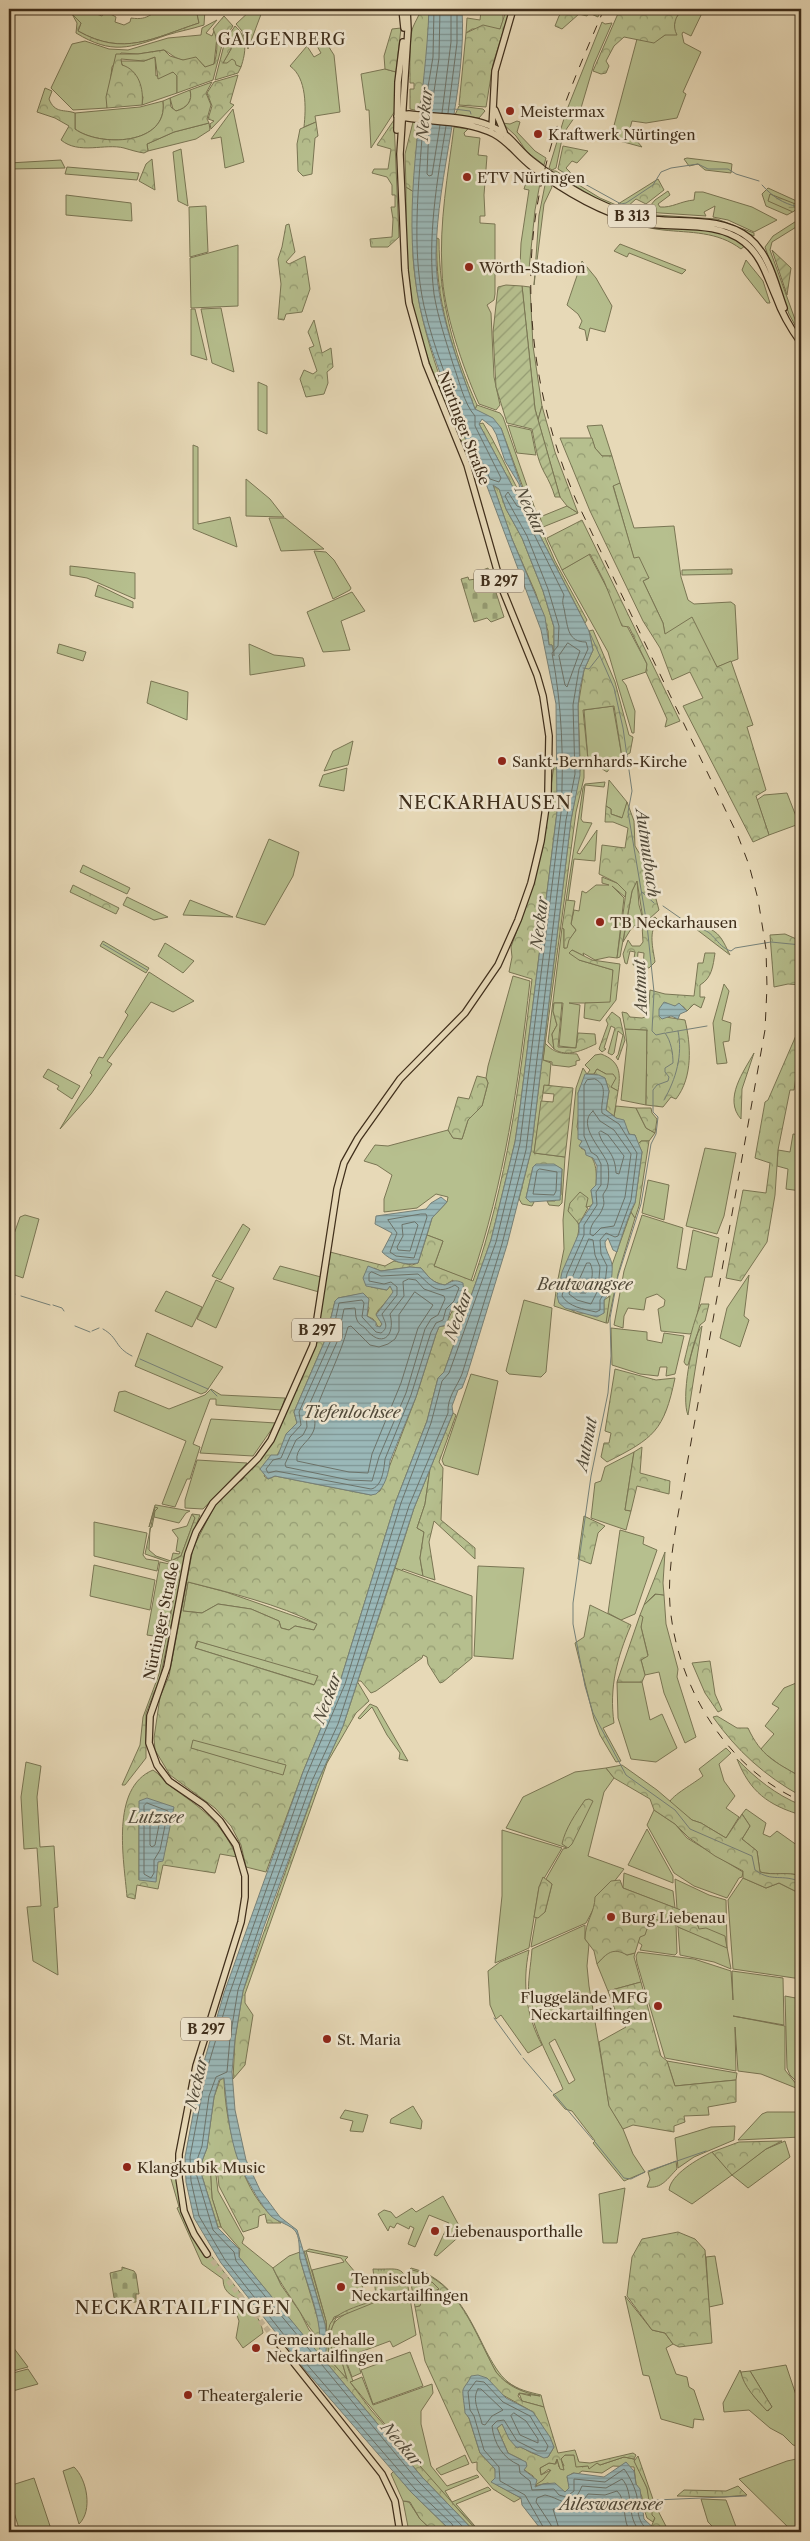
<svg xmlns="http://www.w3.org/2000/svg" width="810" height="2541" font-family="'Libre Caslon Text',serif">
<defs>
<pattern id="forest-crowns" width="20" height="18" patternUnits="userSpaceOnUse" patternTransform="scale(1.25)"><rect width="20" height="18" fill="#b6bf8e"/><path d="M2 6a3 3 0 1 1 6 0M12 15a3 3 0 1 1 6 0" fill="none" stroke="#959c73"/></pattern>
<pattern id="wetland-marsh" width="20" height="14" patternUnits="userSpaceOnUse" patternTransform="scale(1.25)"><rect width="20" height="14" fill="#b6bf8e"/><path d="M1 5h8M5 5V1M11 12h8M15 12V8" fill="none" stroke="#959c73"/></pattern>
<pattern id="cemetery-stones" width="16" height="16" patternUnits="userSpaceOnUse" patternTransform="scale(1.25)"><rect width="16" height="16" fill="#b6bf8e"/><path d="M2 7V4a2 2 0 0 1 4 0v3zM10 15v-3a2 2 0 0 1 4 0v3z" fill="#959c73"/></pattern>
<pattern id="park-tufts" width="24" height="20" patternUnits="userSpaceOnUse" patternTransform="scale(1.25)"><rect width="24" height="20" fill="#b6bf8e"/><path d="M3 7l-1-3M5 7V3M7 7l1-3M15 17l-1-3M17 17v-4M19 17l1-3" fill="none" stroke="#959c73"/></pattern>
<pattern id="garden-furrows" width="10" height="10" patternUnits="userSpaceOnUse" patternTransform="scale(1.25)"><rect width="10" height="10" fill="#b6bf8e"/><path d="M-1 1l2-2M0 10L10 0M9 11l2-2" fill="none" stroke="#959c73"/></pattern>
<pattern id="water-rules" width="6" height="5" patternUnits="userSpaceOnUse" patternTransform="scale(1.25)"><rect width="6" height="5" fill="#9ab8b8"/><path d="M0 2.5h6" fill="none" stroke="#7f9695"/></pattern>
</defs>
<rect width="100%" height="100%" fill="#e7d9b7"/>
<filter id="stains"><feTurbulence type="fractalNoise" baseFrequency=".004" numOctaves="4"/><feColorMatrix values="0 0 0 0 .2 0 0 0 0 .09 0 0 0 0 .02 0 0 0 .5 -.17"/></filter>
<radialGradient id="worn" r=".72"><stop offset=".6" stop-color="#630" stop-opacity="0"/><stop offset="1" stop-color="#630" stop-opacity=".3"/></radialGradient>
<path fill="#b6bf8e" stroke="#7a7654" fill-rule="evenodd" d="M74 9H92L91 12 102 16 105 11 116 17 115 22 124 25 130 22 131 18C151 21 149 11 167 9 176 8 186 9 196 9L199 23C153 38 124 57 78 31L81 23 72 14Z
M252 9H263L248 49 242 31 236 24Z
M683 9H704L691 36 683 32 682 34 684 43 701 52 683 92 686 94 677 118 646 123 632 121 629 132 642 147 609 138 607 136 612 133 637 39C658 44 656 39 674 30L675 19Z
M490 10 503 11V21L500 29H472L466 33 467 18 480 20 481 11Z
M217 20 206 33 212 36 214 31 217 37 214 64 206 68C193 53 196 62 182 60 174 58 170 53 164 50L138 54 121 53 112 67 107 108 73 110 51 88 72 44 85 41 109 49 128 50 168 38 201 35 202 28Z
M602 22 605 24 612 23 594 64 581 108 563 134 556 168 552 170 549 168 566 112Z
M235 26C248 37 246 52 241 67L223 63 231 49V45L225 41Z
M320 33 334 55 340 112 315 116 316 122 304 127C306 108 307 78 290 66L307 46 314 57 321 53 313 39Z
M155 57 156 76 173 72 177 76V93L142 105 143 97 120 61H144Z
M385 69 396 72 395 111 371 148 369 110H366L361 74Z
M190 90C193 101 187 108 176 111L173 109 170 98Z
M163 101C169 146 99 147 75 129V113L140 107Z
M459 106 483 109 485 111 479 118 455 115Z
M233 109 244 162 225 168 221 137 211 139Z
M517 121 520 122 517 132 535 151 546 158 544 165 527 152 516 136 502 123 510 124Z
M209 123 210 130 196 139 148 151 147 144 174 132Z
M454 127 468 129 464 133 465 136 480 138 478 155 487 156 484 195 485 216H480V223L495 224V294L494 300 487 305 491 313 494 377 500 405 496 410 479 404C463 368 443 310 442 271 439 223 448 174 454 127Z
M181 149 188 206 178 201 173 152Z
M687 158 728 163 732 164 731 173 705 170 698 164 689 166 684 159Z
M61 160 65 168 9 169V163Z
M67 167 139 173 137 180 65 174Z
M550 171H556L600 198 630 211 656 215 717 219 754 233V236L740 230 632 214 599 200Z
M528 176 541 178 535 210 529 269 520 267 521 243 529 190 524 189Z
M546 180 552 187 544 204 534 285 539 215Z
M406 187 414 192C413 220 411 249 415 277 423 339 447 403 475 459L470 461C447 409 424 358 412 302 405 265 406 225 406 187Z
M768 188 801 203V207L787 215 766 206 762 194Z
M668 191 670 195 658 204 660 207C672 208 681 201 694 200L695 192H703L752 207 777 220 754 232 728 220 713 217 715 206 704 212 706 216 645 212 655 200Z
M66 195 131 203 132 221 66 215Z
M206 206 208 252 190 257 189 207Z
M610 216 653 227 711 230 724 233 746 245 741 249C717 231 691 233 663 230 644 228 627 222 610 216Z
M801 218V224L772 242 770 250 801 336 789 314 765 247 773 236Z
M620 244 686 270 682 274 629 253 627 257 614 251Z
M238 245V306L191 308 190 258Z
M746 260 763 281 770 303H767L745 275 742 270Z
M582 261 596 278 612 306 605 332 590 328 587 341 585 330 579 328 582 321 578 314 567 305Z
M522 286 530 287 533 346 542 406 538 420 535 409Z
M221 308 234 372 212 363 201 309Z
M191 309H195L207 360 191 355Z
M258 382 267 386V434L258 430Z
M477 405 500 413 503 417 541 526 535 520 501 428 475 409Z
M508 425 531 430 536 455 517 453Z
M602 425 612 456H602L595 448 587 426Z
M193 445 198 447V524L230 517 237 547 193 529Z
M246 479 270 499 284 517 246 516Z
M620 483 634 528 674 526 681 577 688 600 694 604 731 602 735 605 738 659 717 667 706 647 665 635 663 623 643 581 649 578 634 559 613 485Z
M567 506 578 513 543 527 540 517Z
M269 518H285L324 549 281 551Z
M314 551 326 552 334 560 351 588 350 590 333 599Z
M589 554 647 664 646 672 622 680 626 685 635 711 634 733H632L608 652 562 570Z
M70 566 135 573V599L87 578 70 575Z
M98 585 133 602V608L95 596Z
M352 592 365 611 341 621 350 650 323 652 307 612Z
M59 644 86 652 83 661 57 653Z
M249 644 274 655 303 658 305 666 250 675Z
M151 681 188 692 187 720 147 703Z
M613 706 622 757 617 759 607 772 588 760 584 710Z
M353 741 348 765 324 771 333 751Z
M347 768 344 791 319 786 323 775Z
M609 780 627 802 623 818 611 814V809L606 806Z
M605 782 604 787 585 785 581 819 583 822 592 823 577 853 580 854 597 830 595 861 574 859 568 901 566 900 583 788 585 784Z
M787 793 799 824 769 835 757 800 764 795Z
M269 839 299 852 293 876 265 925 236 917Z
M83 865 130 888 127 894 80 872Z
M602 877 617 883 626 892 625 897 612 886 624 898 617 958 609 957 595 960 583 953 584 956 572 950 579 960 613 970 612 1000 610 1003H569L580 1005 576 1048 559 1046 563 1003H554L553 1011 557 1025 552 1034 554 1049 548 1042 562 928 564 929V948H566L568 940 576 930 571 924 574 910 579 911 582 891 586 893 596 885H609L602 883Z
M637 880 639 905 643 919 631 929 623 942 632 891Z
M127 897 168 917 154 920 123 905Z
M190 900 233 917 183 915Z
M103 941 149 968 146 973 100 946Z
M165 943 194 961 183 973 158 956Z
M149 972 194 1001 173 1012 151 1002 107 1061 112 1064 91 1094 60 1129 92 1075 90 1073 99 1057 103 1058 128 1015 125 1012Z
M513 976 530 981C518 1086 505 1180 471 1281L434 1266 443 1241 427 1235 432 1218 447 1202 448 1197 436 1194 417 1208 384 1212V1199L392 1175 377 1165 364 1161 375 1145 388 1146 448 1130 453 1138 462 1139 468 1120 482 1106 488 1083 486 1078 488 1066Z
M724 984 729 991 722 1020 731 1023 729 1041 723 1042 727 1063 717 1064 713 1023Z
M625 1029 647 1030 646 1105 621 1100 627 1045Z
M545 1043C556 1055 563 1053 577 1054L580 1060 576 1061V1065L569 1067 552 1065V1062L543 1060Z
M601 1054C620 1061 621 1073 618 1091L611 1087 606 1074 597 1069 594 1074H587L578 1093 580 1105 577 1127 582 1141 581 1148C596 1156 597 1169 596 1185L591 1190 593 1203 591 1206 568 1211C572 1214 576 1218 578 1223 583 1236 563 1267 560 1283L557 1284 564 1249 563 1220 576 1088 583 1068 587 1074 590 1070 585 1065 595 1055Z
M48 1069 80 1086 72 1099 57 1089 59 1086 43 1077Z
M616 1106 636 1108 646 1128 655 1133 649 1141H641L638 1144 635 1135H630L625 1126 614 1116Z
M793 1134 801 1135V1191L786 1189 788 1169 777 1166 778 1150 790 1152Z
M705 1148 736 1153 724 1216 717 1234 686 1226Z
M648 1180 669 1185 664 1220 642 1213Z
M631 1212 635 1218 618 1274 608 1323H606L612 1265Z
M25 1215 39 1219 23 1278 9 1273V1248L20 1217Z
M642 1215 683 1228 677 1268 686 1270 693 1230 719 1238 712 1277H705L694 1330 690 1334 661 1331 658 1309 664 1306 665 1300 657 1294 646 1298 644 1310 628 1308 624 1316 623 1328 614 1325 624 1271Z
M243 1224 250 1229 221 1280 212 1276Z
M280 1266 321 1277 319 1292 273 1279Z
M749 1275 744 1316 749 1320 740 1347 720 1338 727 1308Z
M216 1280 234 1288 216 1328 197 1319Z
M166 1291 202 1307 192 1327 155 1311Z
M524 1300 552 1308 546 1372 541 1377 509 1374 506 1371Z
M611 1328 647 1332V1340L662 1343 664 1333 684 1336 675 1374 666 1376 667 1367H660L658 1376 640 1374 612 1365Z
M147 1333 223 1367 206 1392 201 1394 135 1366Z
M471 1374 498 1381 478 1475 444 1465 442 1460Z
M211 1389 221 1395 285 1398 281 1410 216 1405V1399H210L193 1444 200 1447 190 1479H187L175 1507 162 1504 186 1441 114 1411 119 1392 125 1391 169 1409 205 1395Z
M211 1419 276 1423 253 1456 200 1453Z
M634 1452 625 1510 631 1511 626 1530 591 1518 595 1483 601 1481 605 1467Z
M197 1460 247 1463 203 1509 185 1508V1500Z
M430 1469 425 1504 417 1528 424 1532 420 1558 423 1576 403 1569 400 1572 395 1568 414 1508Z
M155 1505H156L190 1511 186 1513 179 1523 154 1517 155 1507 149 1527Z
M192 1514 195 1518 181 1556 171 1561 173 1553 179 1554 180 1552 176 1551 178 1538 172 1530 187 1526Z
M94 1522 147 1533 143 1555 146 1559 159 1561 157 1571 94 1556Z
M620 1530 644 1537 643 1544 657 1550 635 1614 621 1620 608 1613Z
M160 1562 179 1566 166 1638 147 1635Z
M94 1565 155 1580 150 1610 90 1596Z
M478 1566 524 1568 513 1659 474 1656Z
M188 1582 226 1592 317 1624 314 1630 295 1626 289 1630 281 1628 279 1621 251 1609 218 1604 202 1613 183 1611Z
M656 1594 664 1595 666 1624 678 1669 677 1677 696 1737 685 1743 664 1693 659 1672 645 1675 641 1660 648 1655 641 1627 642 1617 640 1615 644 1605Z
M198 1641 318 1675 315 1685 195 1648Z
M801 1681V1777L780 1765 760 1750 774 1734 765 1726 779 1708 772 1704 784 1688Z
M617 1682H642L650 1720 662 1714 677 1748 656 1762 631 1759 618 1718Z
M370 1704 377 1707 408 1761 399 1759 400 1753 387 1735 372 1707 360 1719 358 1718Z
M193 1739 287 1765 283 1776 190 1748Z
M726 1748 731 1753 719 1764 724 1781 735 1796 726 1808 739 1817 726 1838 701 1823 692 1820 669 1803C672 1795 695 1783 703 1776L699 1769Z
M26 1762 41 1766 37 1797 40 1847 54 1846 58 1907 54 1908 58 1975 33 1961 27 1907 41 1906 37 1848 24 1849 21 1797Z
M606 1768 614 1778 604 1792 588 1856 624 1869 595 1906 586 1923 531 1947 536 1918 545 1912 552 1884 546 1879 563 1849 567 1848 506 1828 523 1797 575 1772Z
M746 1809 766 1823 763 1834 770 1837 777 1831 801 1848V1876C786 1871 775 1876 760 1872L757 1851 742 1839 750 1826 742 1814Z
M654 1810 675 1824 687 1838 743 1872 742 1877 739 1878 727 1898 694 1886 674 1873 647 1825Z
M647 1829 673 1876V1883L628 1865Z
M502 1830 562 1848 539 1887 529 1948 495 1963 502 1896Z
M624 1873 673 1891 675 1908 623 1888Z
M743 1878 766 1888 779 1883 801 1894V1979L733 1969 728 1900Z
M675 1879 709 1895 726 1900 727 1947 731 1969 714 1962 680 1955 678 1927 701 1936 694 1915 677 1909Z
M646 1915 654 1919 676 1924 677 1953 675 1955 640 1950 642 1945 638 1942Z
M585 1925V1939L589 1944 587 1966 589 1986 609 2105 623 2129 633 2154 645 2172 624 2181 593 2143 595 2141 572 2111 565 2109 553 2095 563 2089C551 2060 532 2031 529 1999 527 1983 531 1965 532 1949ZM555 2039 575 2080 569 2084 549 2043Z
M529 1950C522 1984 526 2015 542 2045L528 2053 501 2015 496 2019 490 2005 488 1971 500 1962Z
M619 1950 627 1955 635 1953 634 1957 641 1982 608 1991 597 1964 608 1952Z
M638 1952 694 1959 731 1971 733 2000 732 1971 783 1978 784 2025 733 2016 785 2026V2070L801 2090 761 2074 738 2071 735 2027 736 2071 665 2058 637 1963 636 1956Z
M785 1996 801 1999V2086L790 2075 787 2068Z
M667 2061 737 2073 736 2080 675 2086Z
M413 2106 422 2121 421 2129 390 2123 391 2119Z
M345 2110 368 2115 363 2132 350 2131 353 2121 340 2118Z
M767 2112H801V2137L738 2140 762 2114Z
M735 2126 734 2140 694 2157 678 2168 675 2138 711 2127Z
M785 2141 790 2157 748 2188 732 2175 692 2204 669 2190C671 2174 698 2159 712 2152L732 2174 766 2149Z
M676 2161 677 2169C667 2179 662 2189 647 2187L650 2179 648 2172Z
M176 2162C175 2196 185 2229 205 2255L209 2253 257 2314C254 2312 250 2307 246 2304 235 2296 223 2295 223 2279L202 2264 177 2208 179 2207 167 2165Z
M210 2165 215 2167 218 2191 244 2238 242 2243 273 2268 281 2285 300 2312 309 2330 321 2340 319 2355 239 2257 240 2249 221 2227 212 2198Z
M625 2188 617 2243H603L599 2194Z
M443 2196 463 2233 437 2256 434 2255 449 2223 429 2215 415 2247 408 2244 414 2228 410 2226 409 2229 397 2223 394 2228 390 2226 388 2231 378 2214 384 2210 391 2212 396 2218 412 2208 416 2212Z
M309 2249 348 2257 345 2260 360 2278 365 2296 379 2300 334 2317 329 2329 335 2358 342 2362 347 2379 329 2359 326 2321 312 2270 344 2262 341 2258 306 2251Z
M715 2256 723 2304 709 2307 706 2257Z
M411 2268C452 2278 469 2317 486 2351 492 2362 499 2375 508 2382 518 2390 529 2392 541 2395L544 2407 522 2401 519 2393 531 2396 503 2380 496 2372C475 2335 461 2289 418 2271V2278L432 2282 439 2289 426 2295 420 2306 415 2307 409 2271Z
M393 2296H405L410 2298 416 2335 393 2347 390 2341 355 2354 361 2373 352 2377 345 2358 336 2355C334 2347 330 2335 332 2327 336 2313 379 2299 393 2296Z
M625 2296 652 2330 665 2333 673 2344 666 2348 676 2374 687 2377 689 2387 694 2390 704 2420 694 2419 693 2428 661 2419 649 2376 643 2375Z
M232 2301C248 2308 260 2313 263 2333L243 2348 236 2338 239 2321Z
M13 2347 28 2367 9 2372V2348Z
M410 2352 423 2386 373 2404 361 2370Z
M786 2365 801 2410V2447L793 2445 783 2435 770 2428 749 2410 724 2412 723 2403 740 2370C745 2385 755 2400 768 2411L772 2407 750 2371Z
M28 2369 38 2384 9 2392V2374Z
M362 2377 373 2405 432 2384 433 2393 421 2411V2424L431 2466 447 2486 477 2475 479 2477 445 2491 452 2502 488 2487 491 2490 456 2504 480 2532 436 2486 350 2382Z
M801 2451V2532H793L739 2479 787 2461 801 2458Z
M465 2455 469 2464 441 2475 436 2469Z
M565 2455H574L582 2467 597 2463 600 2465 624 2457 634 2459 647 2488 655 2518 653 2522 647 2518 645 2512 642 2511V2497L636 2484 634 2467 613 2466 602 2473 582 2471 578 2474 573 2473 567 2477 570 2488 565 2493 548 2483 534 2486 550 2471 549 2469 541 2475 540 2468 549 2463 556 2464 557 2458 559 2467 564 2466 561 2459Z
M74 2467C87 2479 93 2511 79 2524L63 2471Z
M34 2478 52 2532H20L9 2496V2486Z
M701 2499 726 2500 738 2532H718L708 2522Z
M403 2501 409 2502 420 2519 434 2532H409Z"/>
<path fill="url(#forest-crowns)" stroke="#7a7654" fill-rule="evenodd" d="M196 9H205L204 25C192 29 180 31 167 35 130 48 112 55 76 33L77 23 72 14 81 23 78 31C124 57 153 38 199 23Z
M421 9H429L428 57 419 111 410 109V89H414V83H410C410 71 409 37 413 27 416 20 419 16 421 9Z
M467 9H510L493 64 486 107 459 105 466 33 483 25 500 29 505 14 503 11Z
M566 9H601L598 17 589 13 587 16 579 14 562 29 555 26 559 16Z
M620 9H683C675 16 672 26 677 35H665L654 43 624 37 614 46 606 61 609 66 606 73 601 74 593 71Z
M224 16 233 26 223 41 213 80 177 93V76L173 72 158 79 155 57 144 61 121 59 122 65C139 70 144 89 142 105L107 108 106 97 116 54H138L164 50 170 56 183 60 196 57 205 67 214 64C218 51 218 39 213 29Z
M401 28 396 72 385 69 384 56 392 29Z
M225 41 231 45V49L223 63H227L232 59 235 61 236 65 241 67 238 73 215 80Z
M238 75 230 103 234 105 211 129 210 124 214 121 208 119 212 106 207 93 214 82Z
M212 82 206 93 211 105 207 119 209 123 174 132 147 144 148 151 144 153C137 152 131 150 124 148 105 143 79 155 61 140L69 126 55 118 37 112 45 88 52 91 49 99C55 114 64 109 75 113V129C99 147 169 146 163 101L170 98 171 107 176 111C187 108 193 101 190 90Z
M394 120 399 237 388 247H371L370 239 392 237 393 219 391 207H395V195H392V185L387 177 372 173 374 169H388L391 149 377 145Z
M316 122 318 136 315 138 312 174 303 176 298 171 297 144 300 129Z
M413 122 418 123 414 192 406 187 405 154Z
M563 146 588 151 577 163 572 161 566 168 573 175 572 178 558 169Z
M152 159 155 190 139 181 146 164Z
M658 179 664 190 646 204 636 199 627 207 618 204Z
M289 224 295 252 286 262 289 264 305 256 310 289 302 312 286 314 284 320 278 319 281 284 278 259 282 247 286 225Z
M437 238 439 239C439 295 453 353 477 405L475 409C454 353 434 299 437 238Z
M314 320 322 353 331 348 333 367 327 372 328 383 324 394 306 397 300 379 304 370 313 374 317 371 309 348 314 346 308 332Z
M542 406 555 452 578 513 567 506 560 497 538 420Z
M483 423C496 444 506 467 517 488L516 493 479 424Z
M560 438H592L595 448 602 456H612L620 483 613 486 634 558 639 557 649 578 643 581 663 623 665 634 692 617 717 667 731 661 753 725 747 727 766 790 756 796 769 835 753 842 683 706 703 698 690 672 672 680 660 648 643 621 590 511Z
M493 485 499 489 506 509 522 538 543 591 554 627V653L552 645H549L548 631 536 594 512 539Z
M582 520 680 721 665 727 667 719 646 672 647 664 629 627 622 626 604 581 590 554 562 570 547 538Z
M536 528 543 533 555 561 587 620 585 623Z
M732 569V574L682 575V570Z
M593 630 615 682 629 735 633 737 630 753 622 757 614 706 583 710 588 760H580L578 706 584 670 593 650 589 631Z
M554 765H558L557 812 520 1108 515 1142 491 1240 444 1372 438 1378 427 1421 396 1501 340 1682 303 1772 266 1872 246 1867 241 1845 231 1826 215 1808 170 1775 155 1750 154 1738 160 1697 169 1676 193 1548 214 1507 237 1481H241L244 1478 243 1474 273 1441 279 1430 315 1346 330 1252 385 1266 394 1261 412 1265 418 1263 427 1235 443 1241 434 1266 473 1281C507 1183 520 1082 532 979L509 972 512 957 511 947 532 888 542 851ZM410 1267 421 1268C429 1277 432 1283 445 1285L453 1280 454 1307 445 1326H439L436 1334 416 1397 380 1491 371 1495 275 1476 268 1479 264 1476 297 1423 294 1412 326 1338 335 1301 338 1298 360 1294 369 1308 367 1316 373 1319 379 1328 382 1324 376 1314 378 1311 394 1292 390 1286 387 1290 371 1287 374 1268 381 1271ZM188 1582C231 1593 278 1604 317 1624L314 1630 295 1626 289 1630 281 1628 279 1621 251 1609 218 1604 202 1613 183 1611ZM197 1641 318 1676 314 1685 195 1648ZM193 1740 286 1765 283 1775 191 1748Z
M581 765H584V778L576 812 543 1060 551 1063 549 1085 544 1086 534 1153 565 1157 562 1203 559 1206 549 1205 547 1201H555L561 1195 562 1169C553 1164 543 1163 533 1167L526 1198 534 1202 532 1206 522 1204 519 1199 531 1151 571 820Z
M627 802 634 821 635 846 647 866 659 910 649 919H643L637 881 632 891 620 957 617 958 626 892 617 883 599 874 602 845 625 848 628 828 613 822H605L606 806 611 809V814L622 818Z
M73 885 119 908 116 914 70 892Z
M566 900 575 901 571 924 576 930 569 940 567 948H564V929L562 928Z
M655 917 658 920C648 932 653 948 655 962L649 968 643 967 644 953 638 952 637 965H633L635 952 630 951 627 964 625 963 623 954 628 940 632 946H640L643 942 642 925Z
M704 927C720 931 723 941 730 955L696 929Z
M785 934 801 941V985L788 984 774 987 770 935Z
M572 950 592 960 620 964 616 1000 600 1021 584 1018 585 1003 610 1002 613 970 579 960 569 953Z
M705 953H715C713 966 712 978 700 985V997H705L701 1008 694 1004 687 1011C681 1002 679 1007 671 1006L666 1003 659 1016 685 1020C691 1045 693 1077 676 1099L671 1097 663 1107 646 1105 647 1030 625 1029 622 1012 627 1013 630 1017 642 1018 648 1016 650 990 665 994 694 996 698 963H703Z
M554 1003H562L558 1047 576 1048 578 1033 595 1034 596 1044C583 1050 567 1058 554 1049L552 1034 557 1025 553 1011Z
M612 1012 620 1018 625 1040 618 1060 616 1057 618 1055 623 1035 618 1031 614 1053 612 1055 608 1053 615 1028 611 1026 604 1048 606 1049 602 1052 599 1049 608 1024 606 1020Z
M801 1024V1044L794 1090H790L778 1150 775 1195 767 1242 741 1281 726 1278 743 1190 766 1193 770 1163 755 1158 765 1102 768 1100Z
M754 1053 742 1089 741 1119C723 1099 744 1071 754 1053Z
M597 1069 606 1074H613L616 1078 611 1087 618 1091 614 1116 606 1110 609 1091 605 1078 594 1074Z
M477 1076 486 1078 488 1083 482 1106 468 1120 462 1139 453 1138 448 1130 458 1097 469 1099Z
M636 1108H651L652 1113 657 1119 655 1133 646 1128Z
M641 1141H649L639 1206 635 1218 631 1212 635 1203 642 1152 638 1144Z
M580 1192 588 1198 586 1207 588 1208 579 1224 568 1211 570 1203Z
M560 1283 562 1303 576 1313H604V1300L610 1296 606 1323 554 1306 557 1284Z
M701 1304H709L705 1321 700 1325 688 1365H686L684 1362C689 1342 693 1323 701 1304Z
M702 1326 688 1415C681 1400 691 1338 702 1326Z
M615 1369 656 1380 675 1378C664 1431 654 1438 607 1462L601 1457 604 1443H609L611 1433 605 1431Z
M453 1413 456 1415 439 1462 443 1468 441 1520 475 1548V1559L434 1521 429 1542 435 1580 423 1576 420 1558 424 1532 417 1528 425 1504 430 1469Z
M642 1447 640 1473 670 1481 669 1494 637 1486 631 1511 625 1510 634 1452Z
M155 1507 158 1508 155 1511 152 1527 150 1528 149 1550 156 1556 171 1561 181 1556 195 1518 192 1514 200 1515 188 1546 160 1678 146 1713V1758L125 1785H122L140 1745 143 1717 159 1674 180 1566 145 1554Z
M584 1516 605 1526 598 1533 591 1564 578 1559Z
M665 1552 663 1583 664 1595 655 1594 644 1605Z
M395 1568 472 1596V1658L443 1682 440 1683 428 1664 427 1657 423 1655 422 1658 376 1691 371 1693 361 1681H357L369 1701 356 1713 327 1763 245 1994V2003L253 2015 245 2065 233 2079 235 2039 243 1991 317 1783 343 1726Z
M590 1605 631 1625C617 1658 609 1687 614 1723L603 1728 621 1761 616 1762 600 1735 594 1719 575 1643 584 1637Z
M640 1615 643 1617 641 1627 648 1656 641 1660 645 1675 642 1682H617Z
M710 1661 715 1694 722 1710 718 1712 705 1693 692 1663Z
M717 1716 737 1728H748C761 1756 775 1762 801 1777V1796C765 1776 737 1751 713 1717Z
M737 1759C755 1778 776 1795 801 1805V1815C768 1805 750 1792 737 1759Z
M622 1765 657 1790 692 1820 701 1823 726 1838 742 1814 750 1826 742 1839 757 1851 760 1872C774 1876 786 1871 801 1876V1894L779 1883 766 1888 743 1878V1871L715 1856 688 1837 675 1824 654 1810 650 1799 614 1778 606 1768Z
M153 1770C160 1774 164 1782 170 1786 202 1809 220 1820 237 1857L220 1854 215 1873 163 1865 158 1889 137 1885 135 1899 127 1897C124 1860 110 1788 153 1770ZM139 1826 167 1841C164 1860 152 1868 139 1880Z
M589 1799 593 1801 572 1844 568 1848 562 1844C565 1829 576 1813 585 1800Z
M543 1877 552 1884 545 1912 538 1918 534 1917 539 1887Z
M620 1880 623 1888 694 1915 699 1929 706 1928 725 1936 727 1948 678 1927 676 1924 654 1919 647 1915 648 1926 645 1935 640 1937 635 1953 627 1955C613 1947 607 1953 597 1964L594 1951 585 1939C585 1922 595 1912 595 1897L611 1881Z
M641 1982 661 2056 667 2061 675 2086 736 2080V2102L708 2107 709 2115 684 2116 685 2122 674 2126V2132L633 2125 623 2129 609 2106 599 2042 626 2027 617 2015 608 1991Z
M224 2078C225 2123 241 2198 281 2223H267L265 2214 259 2216 258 2227 243 2232 219 2186 217 2168 210 2165 212 2198 221 2227H218L201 2173 202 2161 207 2148 214 2097 220 2080Z
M782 2141 766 2149 732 2175 712 2152 739 2142Z
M678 2232 695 2239 705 2250 712 2343 679 2347 673 2344 665 2333 652 2330 627 2296 632 2257 642 2239Z
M304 2251H306L326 2321 329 2359 347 2379 342 2362 333 2356C332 2347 328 2337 329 2328 331 2310 373 2302 388 2297L336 2318 331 2330 336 2355 344 2358 353 2381 350 2382 371 2410 478 2532H475L422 2477 325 2361V2324Z
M300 2252V2259L319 2323 321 2340C310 2330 308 2325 300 2312 291 2297 281 2285 273 2268L289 2256Z
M412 2270C458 2278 476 2336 496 2372 508 2387 522 2392 540 2396L519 2393 518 2396 522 2401 544 2407 558 2453 575 2450 579 2462 590 2463 633 2453 636 2455 634 2459 624 2457 600 2465 597 2463 589 2469 588 2466 576 2467 574 2455H565L561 2459 564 2470 560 2469 557 2459 555 2464 549 2463 540 2468 541 2475 551 2470 543 2480 534 2486 533 2476 523 2469 526 2467 522 2460 508 2453 497 2428 502 2424C519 2442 520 2453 548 2457L554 2447 533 2412 501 2394 469 2381C464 2391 462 2409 469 2418L480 2453 495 2469 497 2485 521 2498 514 2502 493 2489 477 2470V2462L472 2463 469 2457 425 2361 415 2307 420 2306C422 2294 432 2296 439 2289L432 2282 412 2278Z
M750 2371 772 2407 767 2411C757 2400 743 2386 741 2372Z
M638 2456 655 2505 669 2532H658L651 2527 655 2518 652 2515V2508L645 2505V2503L649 2501 647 2488 634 2461Z
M394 2471 411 2492 452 2532H434L420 2519 410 2502 403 2501 391 2474Z
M738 2486 747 2495 724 2497 677 2496 684 2490 726 2491Z"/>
<path fill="url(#wetland-marsh)" stroke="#7a7654" d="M770 194 798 205V207L793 212 768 201Z"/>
<path fill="url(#cemetery-stones)" stroke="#7a7654" d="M488 568 504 617 491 622 487 618 474 622 461 579 468 577 469 580 476 579 475 573Z
M122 2267 134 2271 136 2274 139 2294H136V2302L115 2304 110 2273 122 2270Z"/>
<path fill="url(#park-tufts)" stroke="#7a7654" d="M373 2269C399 2270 404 2263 409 2292L376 2296Z"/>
<path fill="url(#garden-furrows)" stroke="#7a7654" d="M772 250 791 268 787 295Z
M506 285 522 286 535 409 560 497H555C552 487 549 481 544 472 537 459 535 444 532 429L507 423 496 387 495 369 493 332 498 287Z
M544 1085 573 1088 565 1157 534 1153 541 1101 553 1102 554 1094 543 1093Z"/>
<path fill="url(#water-rules)" stroke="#768179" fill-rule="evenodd" d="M429 9H462C467 88 437 173 436 255 436 308 457 360 475 409L493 418 501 428 536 528 589 631 593 650 584 670 580 688 578 706 580 775 571 820 531 1151 507 1245 467 1375 462 1388 458 1390 452 1406 453 1413 414 1508 343 1726 317 1783 263 1929 243 1991 235 2039 232 2072 235 2110 246 2160 260 2190 280 2217 297 2230 325 2324 327 2340 325 2361 422 2477 475 2532H452L411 2492 306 2371 221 2263 194 2218 186 2182 185 2157 201 2072 224 1993 303 1772 340 1682 396 1501 427 1421 438 1378 444 1372 491 1240 515 1142 520 1108 557 812 556 704 541 630 479 465C465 442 457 417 447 392 433 354 419 317 415 276 404 187 426 97 429 9ZM482 419 492 427 496 434 505 461 519 484 522 504 479 424ZM493 485 499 489 506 509 522 538 543 591 554 627V656L552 645H549L545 617 512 539ZM224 2078C227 2109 230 2147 244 2174 252 2188 260 2204 271 2216 277 2222 292 2225 296 2232 301 2241 298 2253 301 2262 309 2292 324 2323 319 2354L239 2257V2249L218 2228 201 2173 202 2161 207 2148 214 2097 219 2080Z
M664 1002 675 1006 679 1003 687 1011 680 1014 678 1019 671 1016 662 1019 659 1016V1009Z
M585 1074 599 1075 605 1078 609 1091 606 1110 616 1118 624 1120 629 1134 635 1135 642 1152 635 1203C632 1205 619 1244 617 1252L613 1250 608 1238 605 1242C605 1251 611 1257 612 1265 613 1273 610 1295 604 1300V1313L597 1317 565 1308 559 1303 557 1296 562 1272 579 1233V1224L593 1203 591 1190 596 1185 597 1166 593 1158 586 1155 585 1150 579 1146 582 1141 578 1139V1093Z
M536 1164H554L562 1169 560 1200 530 1202 526 1198 533 1167Z
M441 1197 447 1202 432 1218 418 1263C405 1266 391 1261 382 1252L392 1233 375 1224 376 1216 426 1209 431 1203Z
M368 1266 381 1271 410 1267 421 1268C429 1277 432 1283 445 1285 452 1281 455 1279 463 1283 466 1300 454 1303 450 1312 449 1316 448 1321 446 1325L439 1327 436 1334 416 1397 390 1461C389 1472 385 1487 376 1494L371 1495 275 1476 268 1479 260 1469 271 1455H278L286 1434 297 1423 294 1412 326 1338 335 1301 338 1298 363 1293 369 1299 367 1316 376 1322V1326L380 1327 382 1324 376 1315 393 1292 390 1286 387 1290 366 1286 363 1278Z
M147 1798 174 1807 163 1861 158 1862 156 1882 139 1880V1801Z
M478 2375 487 2378 506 2398 533 2412 550 2437 554 2447 548 2457 544 2458 520 2447 517 2448 509 2439 502 2424 497 2428 508 2453 526 2462 527 2466 524 2470 537 2480 535 2487 543 2484 555 2483 565 2492 569 2488 567 2476 574 2473 604 2477 626 2462 634 2471 636 2484 640 2489 644 2519 658 2532H543L522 2505 521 2498 491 2482 495 2478V2469L480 2453 469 2418 465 2413C465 2409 462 2392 463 2390 464 2386 469 2382 471 2376Z"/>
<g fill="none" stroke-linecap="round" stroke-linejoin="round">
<path stroke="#6c736a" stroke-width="1" d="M424 111 433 57 434 9
M431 112 439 58 440 9
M442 113 451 42V9
M448 113 457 43V9
M423 124C419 183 411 247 424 306 434 350 452 393 469 435 475 450 484 464 490 479L499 482 501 478 475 426V416C464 404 459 380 453 364 446 341 438 318 434 294 427 238 437 181 446 126
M429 124 427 174 429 176 432 175 440 125
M568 643 580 651 567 687 565 685 559 656Z
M595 1079C610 1086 600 1100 602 1113L619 1124 637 1153 631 1200 618 1236 615 1237 606 1233 600 1240 601 1254 607 1266 604 1293 600 1300V1310L596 1312C583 1309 569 1307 562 1296L567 1274 584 1235V1225L597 1205 596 1192 601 1185V1164L597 1156 591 1152 584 1136V1085L587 1080Z
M593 1111 600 1121 614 1130 631 1154 625 1197 614 1226 601 1228 593 1236 590 1234C590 1221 600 1218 603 1207 605 1203 603 1199 603 1195 603 1194 606 1190 607 1188 609 1182 609 1172 608 1165 605 1152 575 1125 593 1111Z
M601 1131 608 1135 624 1156 619 1174 616 1173C615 1150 603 1149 599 1133Z
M540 1169 557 1172 556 1191 554 1195 533 1194 537 1171Z
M421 1214H426L427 1217 414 1258 396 1256 390 1252 397 1233 388 1220Z
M415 1222 418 1225 410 1251 398 1250 397 1247 403 1236 402 1225Z
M589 1239 593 1240 595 1255 600 1267 598 1290 591 1304 577 1300 569 1294 573 1276Z
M587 1263H590C595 1272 591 1286 586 1293H580L578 1290 580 1278Z
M372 1272 381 1276 418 1274C431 1285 436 1296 455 1285L459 1288 454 1301 446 1309 443 1320 436 1323 431 1332 411 1395 385 1459C384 1469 382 1487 371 1489L276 1471 268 1473 266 1469 273 1460 281 1458 290 1437 301 1425 299 1412 331 1340 339 1303 362 1300 364 1303 362 1317 376 1332 381 1333C390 1327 384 1321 382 1314L397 1295V1287L391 1282 384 1284 369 1281V1274Z
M409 1279 416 1280 424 1289 444 1296 445 1299 438 1315 431 1319 425 1329 406 1393 379 1457 372 1481 349 1480 286 1467 285 1464 296 1440 303 1435 307 1427 306 1412 337 1342 344 1309 355 1308C356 1312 355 1316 357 1320 358 1324 362 1325 365 1328 381 1349 396 1337 390 1314L404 1296 403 1282Z
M415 1292 433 1305 418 1328 401 1383 372 1454 368 1473 349 1472 297 1461C295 1448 308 1443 313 1432 317 1424 313 1417 316 1410 326 1382 340 1356 348 1327L351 1326 370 1345 379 1347 388 1344 395 1339 399 1331V1315Z
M147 1803 168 1811 160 1850 154 1860V1873L151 1878 144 1874V1806Z
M153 1811 161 1815 155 1845 152 1847 150 1845V1813Z
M478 2389H481L503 2410 492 2416 485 2425 482 2424C480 2413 471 2400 478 2389Z
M514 2413 526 2421 538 2439V2443L520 2435 511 2416Z
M456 2532 452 2524 415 2489 310 2368 225 2260 199 2216 191 2181 190 2157 206 2073 229 1995 307 1774 345 1684 401 1503 431 1423 442 1381 449 1373 496 1242 520 1143 561 813C564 758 562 706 552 653L558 646 559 626 548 589 527 536 505 496 508 492 517 506 525 509 532 530 564 595C561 604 564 605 565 614 568 628 568 642 586 642L588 649 579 669 573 705 575 774 566 820 526 1150 502 1244 462 1374C457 1387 447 1397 448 1413L409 1506 338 1724 312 1781 259 1928 238 1990 230 2038 227 2072 216 2077 209 2096 202 2146 197 2160 196 2173 213 2230 234 2252 236 2261 418 2481 468 2532
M546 2532 525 2495 500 2481 499 2467 484 2450 474 2416 470 2410 468 2392 476 2381 484 2382 503 2402 530 2416 548 2446 546 2451H537L517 2441 504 2420 497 2421 492 2426C494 2444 503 2458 519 2465L520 2473 530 2481 532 2490 554 2489 559 2495 566 2497 574 2491V2479L605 2482 624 2469C629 2475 636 2490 637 2497 638 2513 637 2522 650 2532
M553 2532 551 2525 536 2502 537 2498 545 2495C564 2499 570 2514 582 2486L606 2488 622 2479C635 2493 625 2518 641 2532
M560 2532 553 2509C569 2510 578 2509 588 2494L605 2495 617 2491C627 2500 622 2520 630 2532"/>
<path stroke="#768179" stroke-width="1" d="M454 109 470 111 471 114
M563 172 621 204 626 203 653 185 661 172 671 168 698 164 708 169H728L736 174 759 181
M762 185C773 197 782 203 798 207
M589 631 614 688 623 728 632 791 628 812 647 925 654 992 652 1031 656 1035 665 1033C671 1041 673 1053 673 1063L665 1068V1072L669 1077 668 1081 657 1085 653 1090V1112L658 1117 656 1134 651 1144 641 1204 618 1276 610 1318 611 1356 608 1393 591 1476 573 1603V1624L585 1686 593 1713 626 1775 675 1810 690 1829 752 1856 755 1870C773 1883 781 1873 801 1882
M583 668 589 669 600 655
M642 892 654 903
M663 906 696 929C714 928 715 946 731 951L735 948 771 942 801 945
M103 944 147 970
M666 1033 707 1026
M664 1100C676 1079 683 1055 678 1031
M9 1292 15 1294
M21 1296 50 1305
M53 1305 62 1308 64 1311
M75 1326 90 1332
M103 1329C119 1338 114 1347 132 1356
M92 1331 99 1328
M140 1359 208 1389
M211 1390 217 1396
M494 2018 521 2055
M523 2058 552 2092
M554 2094 593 2140
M595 2142 624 2178 631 2179 645 2172
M648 2171 706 2151
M656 2500 746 2496"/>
<path stroke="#c5b798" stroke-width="5.5" stroke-dasharray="5.5 3" stroke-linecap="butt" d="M207 2254 278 2343"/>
<g stroke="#3f2e1b" stroke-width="8">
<path id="primary" d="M402 9 404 28
M495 110 504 132
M399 115 409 114C432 117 467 116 488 125 510 133 515 147 531 160 560 183 596 205 631 215 669 227 716 212 749 238 770 255 775 284 784 308
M397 116C428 123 464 119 494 134 509 142 517 155 531 166 561 189 600 212 638 222 672 230 714 219 744 242 762 256 767 277 776 297 782 314 791 329 801 343
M492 128 495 71 513 9
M397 130 398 82 403 42
M207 2254 194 2234 184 2211 179 2178V2154L196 2066 241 1922 245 1897V1876L236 1845 220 1821 204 1805 169 1781 157 1765 149 1743 150 1716 167 1667 188 1554 196 1532 213 1503 258 1458 271 1440 313 1345 337 1189 344 1163 358 1138 400 1079 465 1013 498 965 518 920 531 883 541 841 548 793 549 736 543 696 537 675 503 591 467 465 426 364 409 303 405 270 400 154 408 30 407 9
M278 2343 382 2474 395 2501 400 2532"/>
</g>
<use href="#primary" stroke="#e7d9b7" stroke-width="5.5"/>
<path stroke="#3f2e1b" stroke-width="1" stroke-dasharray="9 9" stroke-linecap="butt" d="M604 9C581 63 557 116 544 173 517 281 533 398 576 500L738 836 749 865 758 899 766 949 767 987 765 1030 676 1526C672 1552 668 1579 670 1606 677 1686 726 1768 801 1801"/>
</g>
<g fill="#8f2418" stroke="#efe6d0" stroke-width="2">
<circle cx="510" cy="111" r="5"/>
<circle cx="538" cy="134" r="5"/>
<circle cx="467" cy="177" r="5"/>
<circle cx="469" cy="267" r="5"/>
<circle cx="502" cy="761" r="5"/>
<circle cx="600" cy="922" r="5"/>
<circle cx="611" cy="1917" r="5"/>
<circle cx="658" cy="2006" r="5"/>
<circle cx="327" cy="2039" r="5"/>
<circle cx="127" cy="2167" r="5"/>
<circle cx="435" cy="2231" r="5"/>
<circle cx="341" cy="2287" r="5"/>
<circle cx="256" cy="2348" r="5"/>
<circle cx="188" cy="2395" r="5"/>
</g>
<g text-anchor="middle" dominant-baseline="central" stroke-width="5" stroke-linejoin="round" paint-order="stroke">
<g fill="#efe6d0" stroke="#746551" stroke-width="1">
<rect x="608" y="204.5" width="48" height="23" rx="4"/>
<rect x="474" y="569.5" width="50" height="23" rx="4"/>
<rect x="292" y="1318.5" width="50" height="23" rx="4"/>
<rect x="181" y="2017.5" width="50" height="23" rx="4"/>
</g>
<g font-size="14" font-weight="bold" fill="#3f2e1b">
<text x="632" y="216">B 313</text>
<text x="499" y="581">B 297</text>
<text x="317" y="1330">B 297</text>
<text x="206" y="2029">B 297</text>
</g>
<g font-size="15" fill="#3f2e1b" stroke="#efe6d0" text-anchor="start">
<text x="520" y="111">Meistermax</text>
<text x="548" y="134">Kraftwerk Nürtingen</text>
<text x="477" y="177">ETV Nürtingen</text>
<text x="479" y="267">Wörth-Stadion</text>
<text x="512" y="761">Sankt-Bernhards-Kirche</text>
<text x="610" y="922">TB Neckarhausen</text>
<text x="621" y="1917">Burg Liebenau</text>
<text x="648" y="1997" text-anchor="end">Fluggelände MFG<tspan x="648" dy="17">Neckartailfingen</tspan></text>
<text x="337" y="2039">St. Maria</text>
<text x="137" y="2167">Klangkubik Music</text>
<text x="445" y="2231">Liebenausporthalle</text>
<text x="351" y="2278">Tennisclub<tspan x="351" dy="17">Neckartailfingen</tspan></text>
<text x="266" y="2339">Gemeindehalle<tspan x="266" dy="17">Neckartailfingen</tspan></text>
<text x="198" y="2395">Theatergalerie</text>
</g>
<g font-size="15" fill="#3f2e1b" stroke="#efe6d0">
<text transform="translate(464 428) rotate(69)">Nürtinger Straße</text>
<text transform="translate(161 1621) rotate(-78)">Nürtinger Straße</text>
</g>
<g font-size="16" letter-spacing="1" fill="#3f2e1b" stroke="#efe6d0">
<text x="282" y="39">GALGENBERG</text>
</g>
<g font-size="16" font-style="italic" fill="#514a3a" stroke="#efe6d0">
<text transform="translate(424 114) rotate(-85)">Neckar</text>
<text transform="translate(531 511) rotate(65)">Neckar</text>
<text transform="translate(648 853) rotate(82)">Autmutbach</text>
<text transform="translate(539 923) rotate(-83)">Neckar</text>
<text transform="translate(640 987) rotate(-92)">Autmut</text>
<text x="585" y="1284">Beutwangsee</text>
<text transform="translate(458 1315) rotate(-70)">Neckar</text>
<text x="352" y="1412">Tiefenlochsee</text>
<text transform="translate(586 1444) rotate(-79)">Autmut</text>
<text transform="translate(327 1698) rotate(-70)">Neckar</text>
<text x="156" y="1817">Lutzsee</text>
<text transform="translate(196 2083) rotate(-77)">Neckar</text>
<text transform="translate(402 2444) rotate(49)">Neckar</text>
<text x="611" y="2504">Aileswasensee</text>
</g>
<g font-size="18" letter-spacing="1" fill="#3f2e1b" stroke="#efe6d0">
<text x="485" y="803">NECKARHAUSEN</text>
<text x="183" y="2308">NECKARTAILFINGEN</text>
</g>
</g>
<rect width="810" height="2541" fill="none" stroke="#e7d9b7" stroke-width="30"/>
<rect x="10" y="10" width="790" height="2521" fill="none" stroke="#3f2e1b" stroke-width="2.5"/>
<rect x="15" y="15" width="780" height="2511" fill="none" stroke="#3f2e1b"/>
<rect width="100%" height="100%" filter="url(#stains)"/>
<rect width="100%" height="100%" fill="url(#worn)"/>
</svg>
